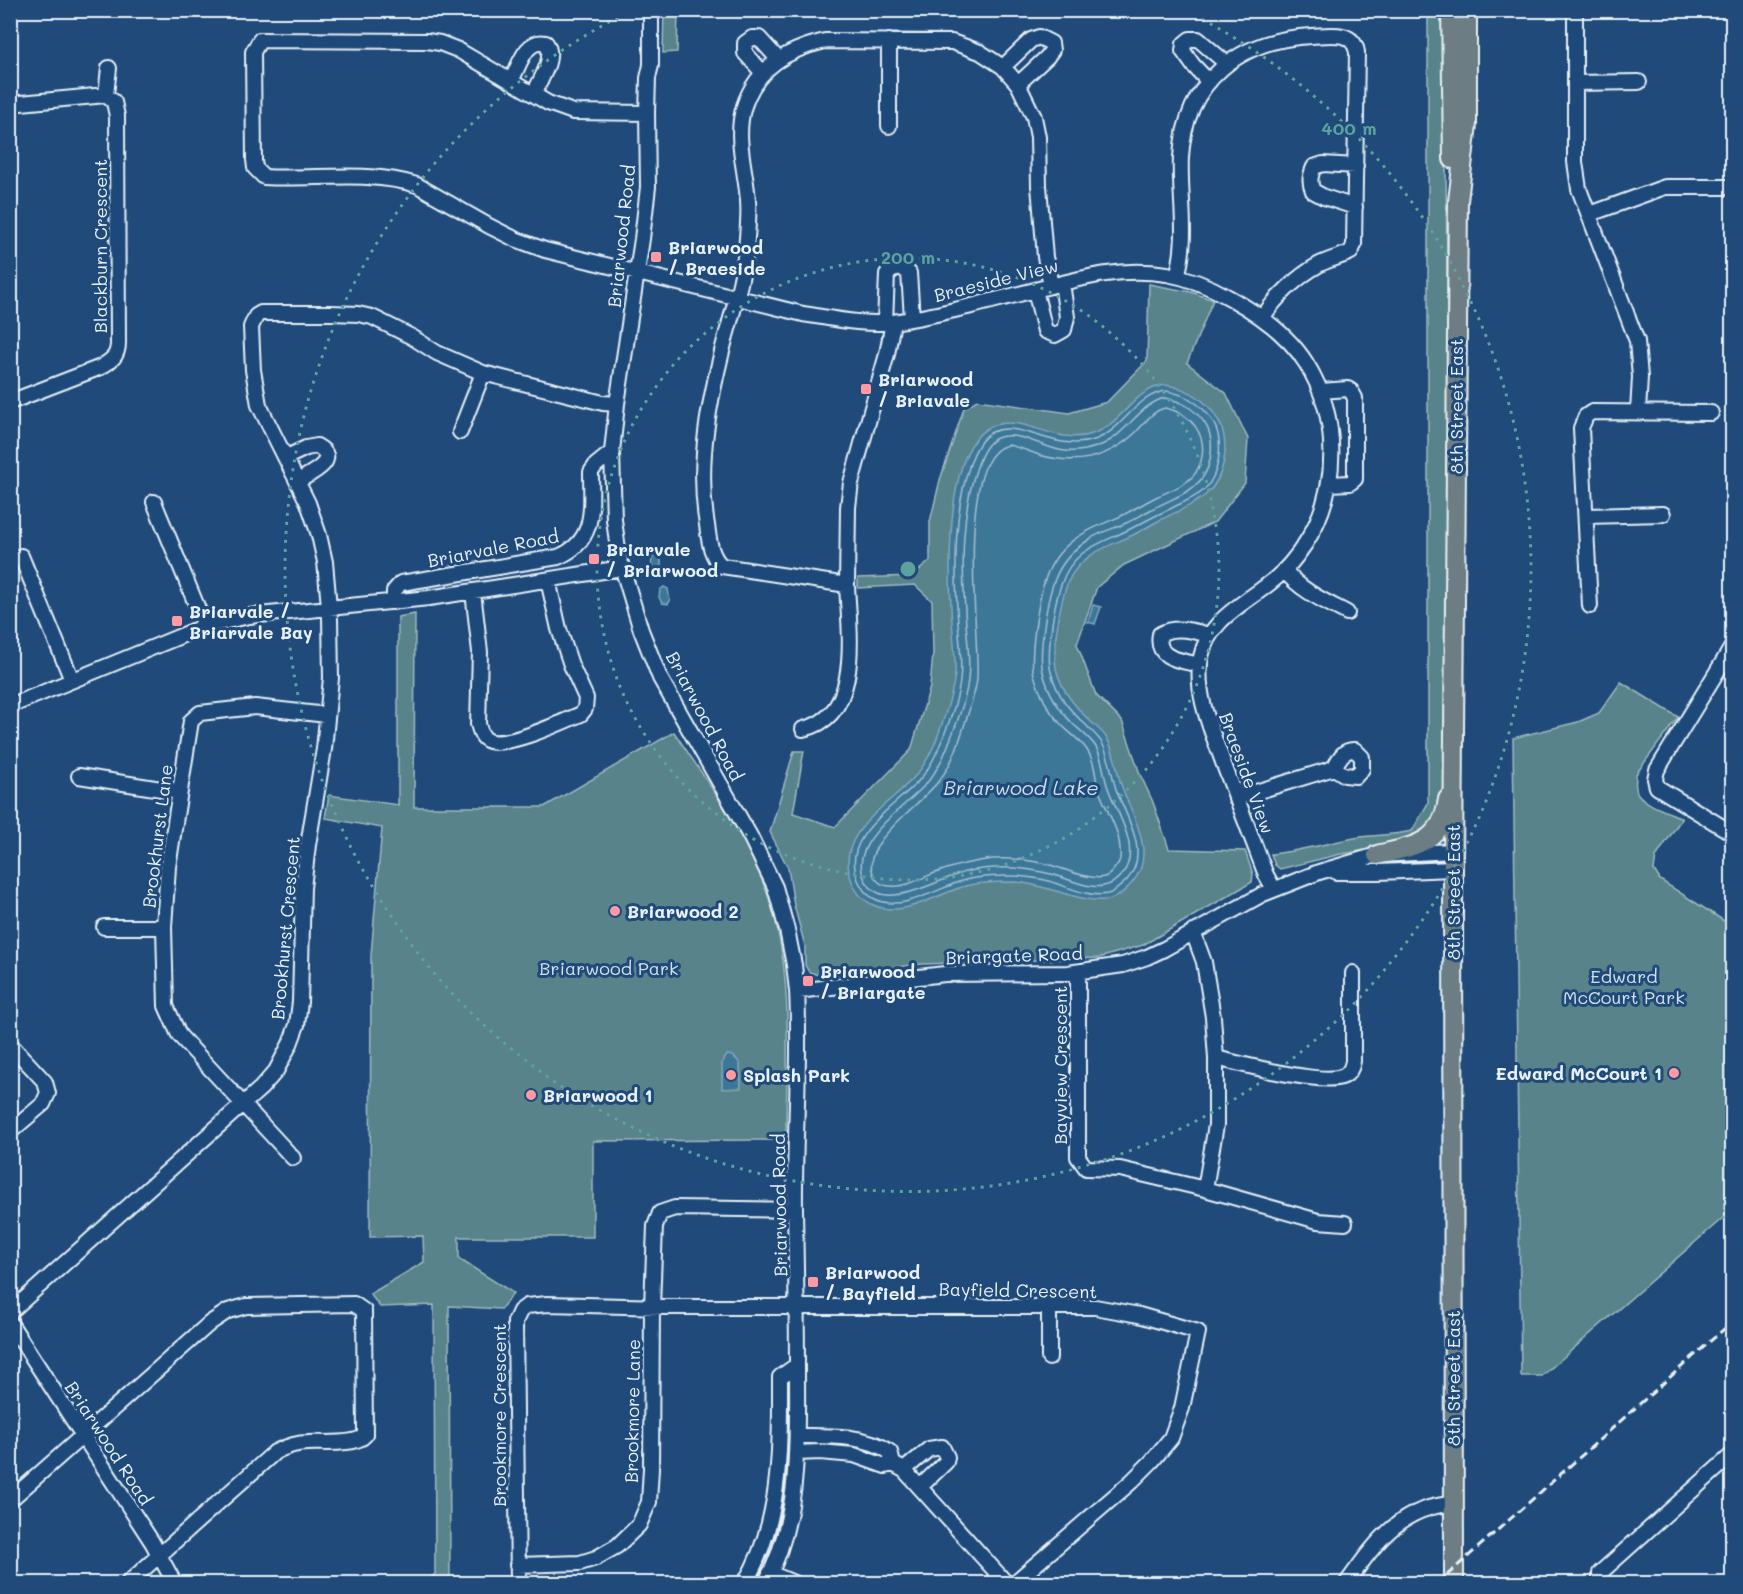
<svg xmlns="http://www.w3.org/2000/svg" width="1743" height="1594" font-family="Mali,sans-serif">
<rect width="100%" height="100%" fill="#1f4a7a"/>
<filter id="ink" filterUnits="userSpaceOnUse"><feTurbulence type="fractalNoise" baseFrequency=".0167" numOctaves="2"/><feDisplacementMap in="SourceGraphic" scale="12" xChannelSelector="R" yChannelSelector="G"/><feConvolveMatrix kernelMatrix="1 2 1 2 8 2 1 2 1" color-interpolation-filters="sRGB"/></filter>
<g filter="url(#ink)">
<path fill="#59838a" stroke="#a0bac1" stroke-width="1.5" d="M664 11H678L677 52 663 53Z
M1428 11H1443L1445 21 1450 697 1445 797 1438 824 1392 846 1341 854 1280 869 1275 865 1271 854C1302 851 1330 842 1360 837 1377 835 1394 835 1412 831L1428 803Z
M1149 284 1191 292 1213 300 1187 363 1226 393 1248 439 1245 483 1215 522 1124 565 1097 587 1077 644 1096 695 1122 721 1140 774 1153 802 1169 849 1245 851 1253 874 1252 882 1143 945 1099 958 922 964 822 976 809 972 805 965V946L794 905 788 868 770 832 794 751H804L793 813 835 827 911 750 930 687 933 654 932 601 915 585 858 588V578L912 576 930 561V522L940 480 964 408 977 400 1069 413 1107 402 1147 361Z
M415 614 414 807H544L674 732C711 787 753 844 772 908 794 982 786 1064 786 1140L593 1141V1237H459V1259L513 1293 501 1309 449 1306 450 1583H424L435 1574 434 1305 380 1307 370 1294 424 1262 423 1236 370 1237 371 955 382 828 325 818 329 795 398 805V617Z
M1621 682 1678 717 1636 774C1636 781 1634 788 1638 794 1647 806 1669 812 1682 818L1656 857 1654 870 1660 880 1732 926V1210L1542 1376H1521L1513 738 1578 722 1599 713Z"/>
<path fill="#3e7798" stroke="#82a8be" stroke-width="1.5" d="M1165 385C1188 388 1207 400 1218 420 1225 432 1226 447 1224 460 1217 498 1192 504 1162 519 1152 524 1143 530 1133 535 1107 547 1080 554 1068 582 1060 602 1051 651 1057 672 1063 692 1074 705 1088 719 1094 725 1101 730 1106 737 1115 750 1116 769 1121 784 1131 815 1159 854 1131 884 1126 890 1119 896 1111 899 1087 906 1043 883 1015 882 998 882 981 882 965 886 937 894 901 920 871 904 860 898 855 890 851 879 834 832 892 804 917 774 926 763 932 751 937 738 944 719 953 694 955 674 956 652 952 630 951 608 949 566 945 440 995 425 1027 415 1055 446 1092 434 1122 425 1133 389 1165 385Z
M652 557H661V572H651Z
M664 587 668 589 670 601 668 604 662 603 659 597 660 590Z
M1093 605 1101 607 1095 624 1088 622Z
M727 1055 733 1056 740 1063 741 1088 722 1089V1063Z"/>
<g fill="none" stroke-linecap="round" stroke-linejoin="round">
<path stroke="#a4c0d2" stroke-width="1.5" d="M1166 391C1187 394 1207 407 1216 428 1223 446 1219 474 1205 489 1196 498 1181 503 1170 509 1158 514 1146 521 1134 527 1104 543 1073 547 1061 585 1054 603 1046 654 1051 672 1057 695 1069 710 1086 725 1091 731 1098 736 1102 743 1110 757 1111 774 1116 789 1126 817 1151 853 1127 880 1122 885 1115 892 1108 894 1088 898 1064 885 1045 880 1034 878 1024 876 1013 876 997 876 981 876 965 880 937 888 901 914 873 898 865 894 862 888 858 880 839 835 898 806 921 778 932 765 938 750 944 735 951 718 958 699 960 681 963 657 958 632 957 608 955 561 954 510 970 464 974 452 980 438 992 432 1021 419 1055 453 1094 440 1123 431 1135 395 1166 391Z
M1165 398C1183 401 1200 412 1208 429 1212 439 1212 450 1210 460 1204 490 1177 496 1154 508 1144 513 1136 519 1126 523 1114 529 1101 531 1090 539 1074 549 1062 561 1055 579 1047 598 1038 653 1043 672 1048 693 1059 710 1074 725 1082 732 1091 739 1096 747 1103 759 1103 773 1107 785 1115 811 1142 847 1123 873 1118 879 1112 885 1104 886 1087 889 1067 878 1051 874 1024 867 993 866 965 872 941 878 890 910 870 887 838 849 902 810 923 787 936 774 944 757 950 740 957 723 966 699 968 680 971 657 966 633 965 610 962 564 961 514 976 470 980 458 985 443 997 438 1018 429 1044 449 1065 451 1075 452 1087 450 1096 447 1126 438 1138 404 1165 398Z
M1165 408C1191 413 1208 435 1201 461 1199 467 1196 474 1191 478 1182 487 1167 492 1156 497 1144 503 1133 510 1121 516 1086 531 1056 542 1044 583 1038 603 1029 656 1034 675 1039 692 1047 709 1059 722 1067 732 1080 739 1087 750 1095 761 1095 776 1098 788 1105 809 1120 829 1120 851 1121 857 1119 864 1114 869 1112 872 1108 876 1104 877 1090 881 1061 867 1046 864 1029 860 1010 858 993 859 973 861 954 866 935 873 921 878 905 888 891 886 881 886 874 880 872 870 864 840 924 803 941 778 956 758 961 734 969 711 972 700 976 690 977 679 980 637 954 456 1008 445 1019 447 1029 451 1039 455 1074 465 1107 459 1134 434 1144 425 1151 411 1165 408Z"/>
<g stroke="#e8f1f8" stroke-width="18">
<path id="minor" d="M651 10V65L648 78 647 113 648 187 642 239 617 404 612 452 614 520 619 557 641 630 660 678 750 836 775 887 787 930 794 965 797 991C801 1064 794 1137 795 1210 796 1264 797 1317 797 1370 797 1442 801 1518 765 1584
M1575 10V162L1579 189 1637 341 1640 377 1638 412
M889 41V126
M1003 67 1031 40 1039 37 1051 43 1052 50 1047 57 1018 84
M763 73 745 53V43L752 38H759L778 59
M511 81C519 67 525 38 546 43 556 58 540 79 534 94
M1209 82 1193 65 1183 51 1184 44 1190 39H1198L1227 64
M1575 83 1639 82
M106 95 109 68
M10 104 106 95 114 102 117 116 118 343C118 356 112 360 101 367L10 402
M647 113 573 112 548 103 458 50 440 43 427 41 260 40 253 52 254 160 255 168 264 177C314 180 368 170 417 185L489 226 515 239 545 250 803 314C830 318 866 326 893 322 940 315 988 302 1035 290 1081 278 1119 267 1167 274 1190 278 1211 287 1230 298 1259 314 1288 334 1306 363 1340 417 1340 490 1305 544 1297 556 1288 568 1276 578 1249 602 1209 617 1201 657 1194 694 1212 731 1224 765 1238 802 1252 839 1266 875L1274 889
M1355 207 1324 197 1313 191C1309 182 1310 176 1314 167L1323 164 1356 166
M1590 214 1665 187H1732
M1177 276C1189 238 1179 196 1181 157 1185 81 1240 39 1312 36 1330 35 1353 30 1357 52L1354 245 1351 252C1341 257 1330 259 1320 264 1298 276 1276 297 1263 317
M1035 290 1045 331 1055 335 1064 330 1067 317 1062 283
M893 322 887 354 851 483 848 507 847 585 722 566C710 556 709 539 707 525 696 461 710 397 726 336 735 304 745 271 747 238 748 226 749 213 748 201 746 170 734 138 744 106 757 67 787 50 825 41L952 42 980 52 1003 67 1018 84 1034 117 1038 137 1039 186 1045 257 1051 285
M885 323 887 274 899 266 909 273 912 318
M1321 391 1348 389 1351 391 1355 398V479L1350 483 1329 484
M460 432 483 373
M287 457 306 448 317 446C342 460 310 474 298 481
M154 502 205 626
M1586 516 1663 514
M21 556 72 680
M1284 570C1301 591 1324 601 1347 613
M473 592 480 652 478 724C480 730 481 737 487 740 502 750 565 721 581 714L585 709 586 698 571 665 559 629 548 580
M394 602V591L401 583 558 557C597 541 591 507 591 472L596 465 612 452
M1590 606 1581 428 1586 416 1592 412 1711 413
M1732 647 1657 770 1655 779 1657 787 1732 833
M1200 665C1181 660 1155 660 1160 634 1174 626 1193 630 1208 635
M10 706 205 626 249 616 429 598 622 568
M803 729C863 717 849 630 847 585
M79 776 180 792
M1236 798 1334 768 1345 775 1356 776 1362 769V757L1355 750C1343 749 1339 759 1334 768
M1336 872H1378L1453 869
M104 927H164
M1078 973V1157L1086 1168 1120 1169 1205 1189 1216 1125V1058L1213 1017 1204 962 1193 932
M797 991 945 974 1068 973 1123 965 1147 957 1164 949 1263 894 1319 872 1377 855 1453 851
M10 1044 45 1082 48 1093 43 1104 10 1132
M1216 1058C1241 1064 1323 1086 1344 1076 1350 1073 1352 1067 1353 1061V973
M293 1158 179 1035 166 1006 164 927 168 867 191 721 200 713 255 707 327 715
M1205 1189 1318 1221 1345 1223
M10 1312 261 1088 276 1071 290 1044 297 1025 300 1002 303 888 308 845 324 749 331 678 330 618 325 562 319 535 308 503 259 405 253 370 251 327 256 316 261 313H331L358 314 372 317 412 337 437 353 483 373 603 403 617 404
M10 1323 152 1542 175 1584
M1049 1358V1306
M797 1436C826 1436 865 1434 890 1452L893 1464
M797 1453 820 1452 854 1455 885 1466 893 1464 904 1470 1007 1584
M904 1470 929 1449 942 1447 947 1457 946 1462 920 1487
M10 1500 210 1323 228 1311 246 1306 354 1304 364 1311 365 1435C356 1446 322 1442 308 1443 297 1443 285 1447 275 1452L127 1584
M517 1565 580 1563 596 1558 617 1546 639 1525 649 1502 651 1469 652 1307 655 1226 660 1213 675 1208 795 1210
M770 1573 796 1584
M518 1584 515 1322 520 1311 527 1306 547 1304 664 1307H1095L1139 1315 1198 1332 1182 1408 1171 1438 1152 1461 1131 1482 1013 1584
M744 1584C782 1523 780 1446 780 1377L797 1365
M1346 1584C1374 1545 1400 1506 1453 1504
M1600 1584V1573L1732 1455"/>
</g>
<g stroke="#e8f1f8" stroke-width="22">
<path id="major" d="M1451 10 1453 159
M1377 855C1414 846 1442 844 1448 799
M1454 1584 1453 869 1458 201 1467 124V10"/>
</g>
<use href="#minor" stroke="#1f4a7a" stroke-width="14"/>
<use href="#major" stroke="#6d7d84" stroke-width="18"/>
<path stroke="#e8f1f8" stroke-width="3" stroke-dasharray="9 4.5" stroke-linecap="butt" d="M1437 1584 1732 1322"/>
</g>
</g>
<g fill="none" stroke="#5ba19e" stroke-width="3" stroke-dasharray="3 6">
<circle cx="908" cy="569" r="311"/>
<path d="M1186 11A623 623 0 1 1 630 11"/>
</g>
<g fill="#ff9aa2" stroke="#1f4a7a" stroke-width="2">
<rect x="650" y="251" width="12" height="12" rx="3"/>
<rect x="860" y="383" width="12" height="12" rx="3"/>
<rect x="588" y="553" width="12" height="12" rx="3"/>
<rect x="171" y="615" width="12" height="12" rx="3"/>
<circle cx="615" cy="911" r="6"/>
<rect x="802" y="975" width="12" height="12" rx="3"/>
<circle cx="1674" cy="1073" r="6"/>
<circle cx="731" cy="1075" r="6"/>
<circle cx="531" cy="1095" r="6"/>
<rect x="807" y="1276" width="12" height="12" rx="3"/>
</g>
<g text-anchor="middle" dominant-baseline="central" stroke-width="6" stroke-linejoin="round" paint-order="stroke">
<g font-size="18" fill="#e8f1f8" stroke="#1f4a7a">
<text transform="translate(621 236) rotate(-84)">Briarwood Road</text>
<text transform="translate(100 246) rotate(-90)">Blackburn Crescent</text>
<text transform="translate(996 280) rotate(-14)">Braeside View</text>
<text transform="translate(1456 406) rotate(-90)">8th Street East</text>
<text transform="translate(493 548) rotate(-11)">Briarvale Road</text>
<text transform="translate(705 716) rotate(62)">Briarwood Road</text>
<text transform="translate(1247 773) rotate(70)">Braeside View</text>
<text transform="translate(157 836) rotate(-83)">Brookhurst Lane</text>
<text transform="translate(1453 892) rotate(-90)">8th Street East</text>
<text transform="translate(285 928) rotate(-85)">Brookhurst Crescent</text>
<text transform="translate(1014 955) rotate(-2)">Briargate Road</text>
<text transform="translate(1060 1065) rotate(-90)">Bayview Crescent</text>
<text transform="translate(779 1205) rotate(-91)">Briarwood Road</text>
<text transform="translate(1018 1290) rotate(1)">Bayfield Crescent</text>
<text transform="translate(1453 1378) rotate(-90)">8th Street East</text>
<text transform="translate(632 1411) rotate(-89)">Brookmore Lane</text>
<text transform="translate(499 1415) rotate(-90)">Brookmore Crescent</text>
<text transform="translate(109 1443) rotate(57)">Briarwood Road</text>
</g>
<g font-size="18" font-weight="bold" fill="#e8f1f8" stroke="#1f4a7a" text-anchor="start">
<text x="668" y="247">Briarwood<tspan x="668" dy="21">/ Braeside</tspan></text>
<text x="878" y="379">Briarwood<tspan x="878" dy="21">/ Briavale</tspan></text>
<text x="606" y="549">Briarvale<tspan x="606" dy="21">/ Briarwood</tspan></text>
<text x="189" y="611">Briarvale /<tspan x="189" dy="21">Briarvale Bay</tspan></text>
<text x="627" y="911">Briarwood 2</text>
<text x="820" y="971">Briarwood<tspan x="820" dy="21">/ Briargate</tspan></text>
<text x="1662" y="1073" text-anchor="end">Edward McCourt 1</text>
<text x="743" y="1075">Splash Park</text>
<text x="543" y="1095">Briarwood 1</text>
<text x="825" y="1272">Briarwood<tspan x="825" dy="21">/ Bayfield</tspan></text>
</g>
<g font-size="18" fill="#d3e0e8" stroke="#1f4a7a">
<text x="609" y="968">Briarwood Park</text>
<text x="1624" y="976">Edward<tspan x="1624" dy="21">McCourt Park</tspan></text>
</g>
<g font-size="20" font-style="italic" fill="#cedfea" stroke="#1f4a7a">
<text x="1021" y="787">Briarwood Lake</text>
</g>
</g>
<circle cx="908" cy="569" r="9" fill="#5ba19e" stroke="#1f4a7a" stroke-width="3"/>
<g font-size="18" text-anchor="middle" font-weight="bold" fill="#5ba19e" stroke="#1f4a7a" stroke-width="6" stroke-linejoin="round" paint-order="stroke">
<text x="1349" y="135">400 m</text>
<text x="908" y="264">200 m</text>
</g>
<rect width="1743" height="1594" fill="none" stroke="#1f4a7a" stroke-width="36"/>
<rect x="18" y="18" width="1707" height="1558" fill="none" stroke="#e8f1f8" stroke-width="2" filter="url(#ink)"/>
</svg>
